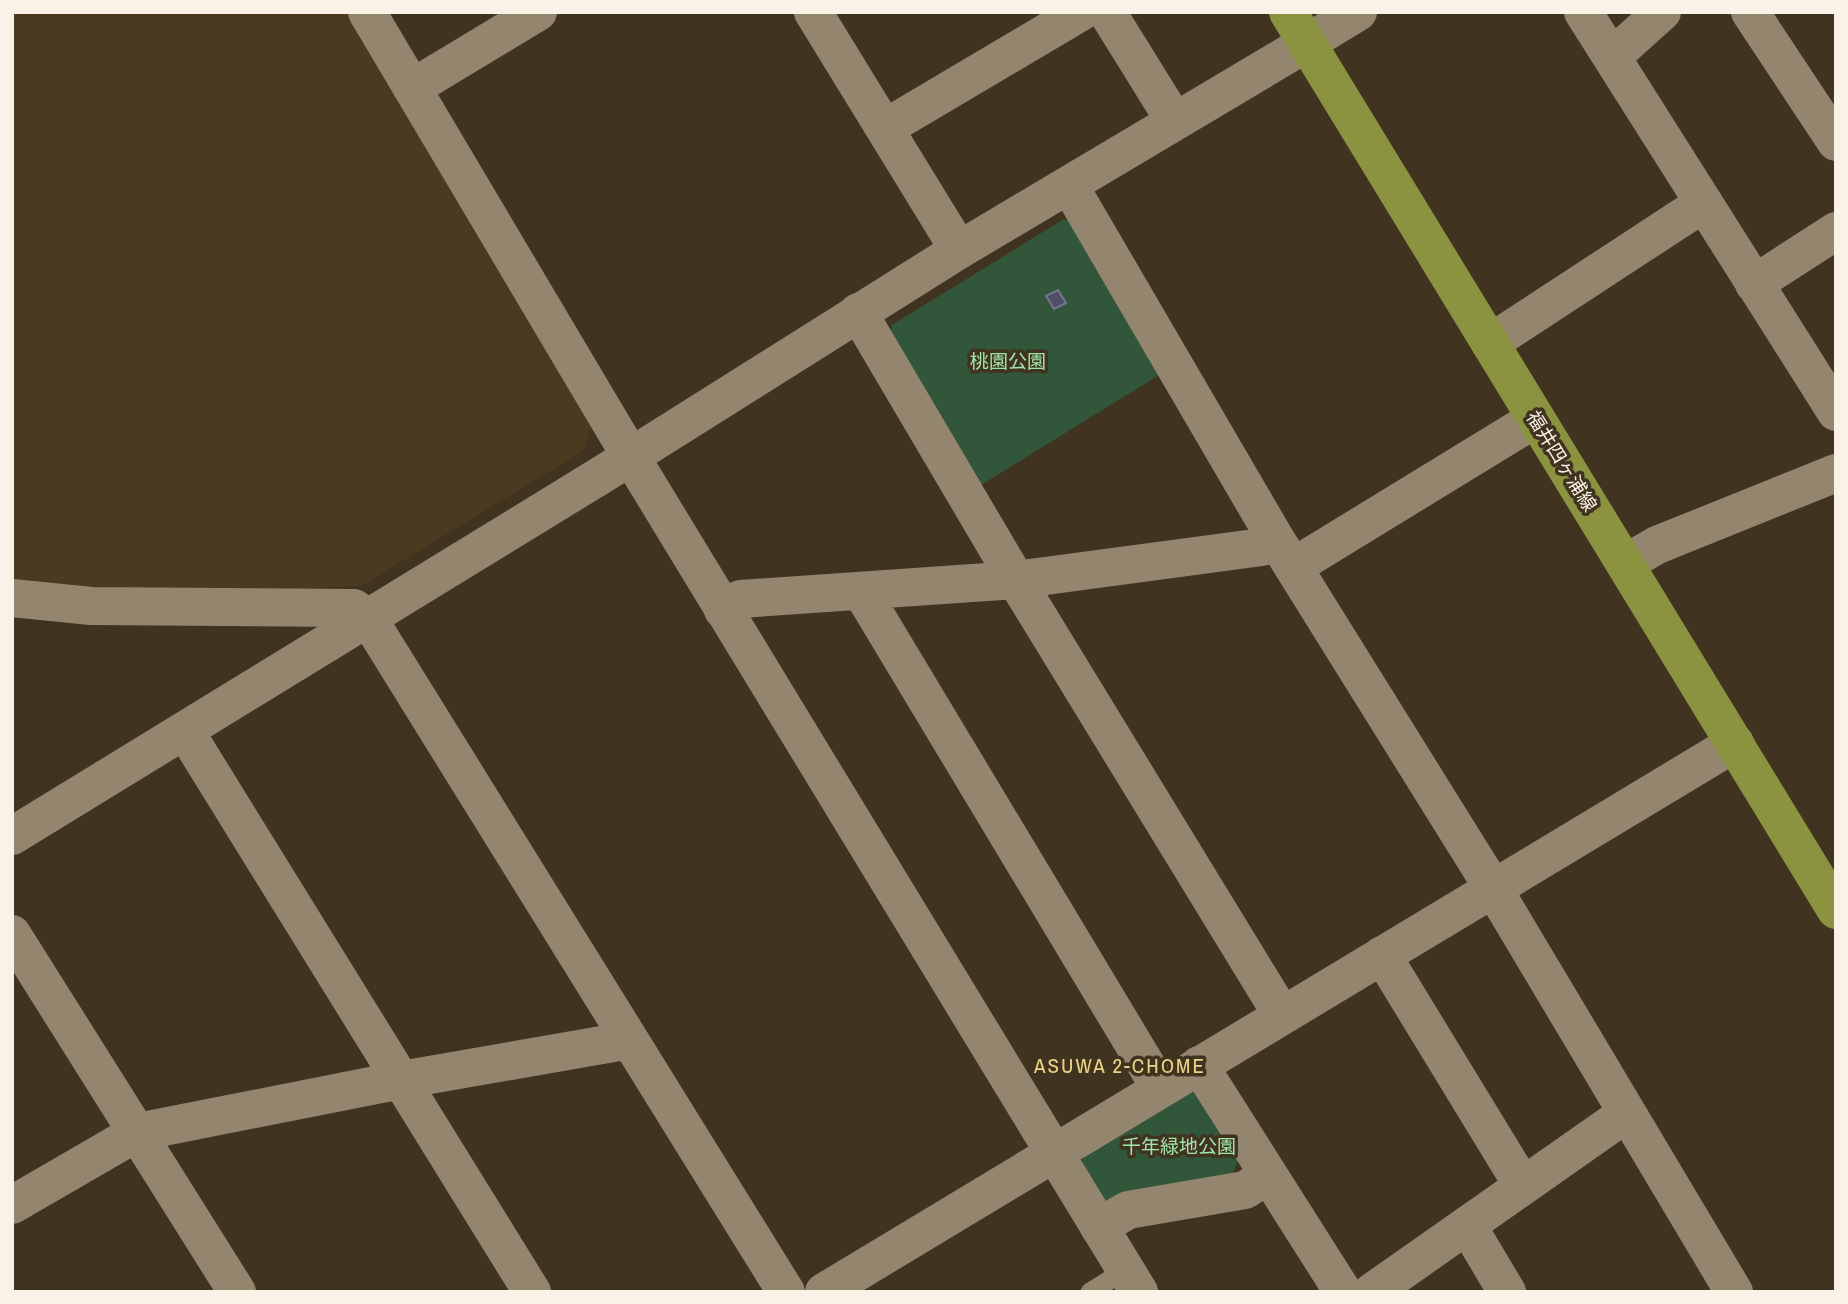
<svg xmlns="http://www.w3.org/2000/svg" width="1848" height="1304" font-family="'Archivo Narrow','Noto Sans JP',sans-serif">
<rect width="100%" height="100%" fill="#40331f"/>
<path fill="#4b3a20" d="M12 12H349L593 420 583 451 363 585 304 590 12 586Z"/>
<path fill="#325639" d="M1064 219 1075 223 1167 370 973 490 888 345 892 325Z
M1194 1077 1241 1153 1227 1189 1107 1209 1079 1167 1090 1144Z"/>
<path fill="#4f4e65" stroke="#74748c" stroke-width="2" d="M1058 290 1066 303 1054 309 1046 296Z"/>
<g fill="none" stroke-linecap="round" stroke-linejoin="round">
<path stroke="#94856f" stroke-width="19" d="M1090 1292 1126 1270"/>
<path stroke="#94856f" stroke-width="38" d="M813 12 959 250
M1107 12 1174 120
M1583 12 1836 412
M1750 12 1836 142
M1307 43 1358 12
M1612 57 1662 12
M412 88 538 12
M885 128 1081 12
M1069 185 1275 538 1493 888 1734 1292
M1754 284 1836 231
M858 312 1016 580 1282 1015
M1490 343 1704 203
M1626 563 1657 545 1836 473
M1293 567 1535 419
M865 591 866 599 1160 1088
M12 598 91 606 354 608 368 618 786 1292
M723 610 740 599 1016 580 1262 547 1275 538
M185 731 532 1292
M12 934 237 1292
M1382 955 1523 1186
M1199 1065 1343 1292
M12 1205 138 1132 401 1080 619 1042 628 1038
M1467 1225 1507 1292
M1099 1227 1128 1210 1245 1190 1267 1176
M824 1292 1735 743
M1372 1292 1627 1113"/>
<path stroke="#94856f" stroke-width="38" d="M367 12 631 457 1139 1292
M12 836 603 474 959 250 1307 43"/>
<path stroke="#8b9340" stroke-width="38" d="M1288 12 1836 910"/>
</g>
<g text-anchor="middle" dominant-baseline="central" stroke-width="7" stroke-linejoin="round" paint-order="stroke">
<g font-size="19" fill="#9fe5ab" stroke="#40331f">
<text x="1008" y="361">桃園公園</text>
<text x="1179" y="1146">千年緑地公園</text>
</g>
<g font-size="19" fill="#faf2e6" stroke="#40331f">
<text transform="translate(1562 461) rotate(58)">福井四ヶ浦線</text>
</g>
<g font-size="21" letter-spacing="2" fill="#ead386" stroke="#40331f">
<text x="1120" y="1065">ASUWA 2-CHOME</text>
</g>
</g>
<rect width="1848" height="1304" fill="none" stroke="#faf2e6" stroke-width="28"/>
</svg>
